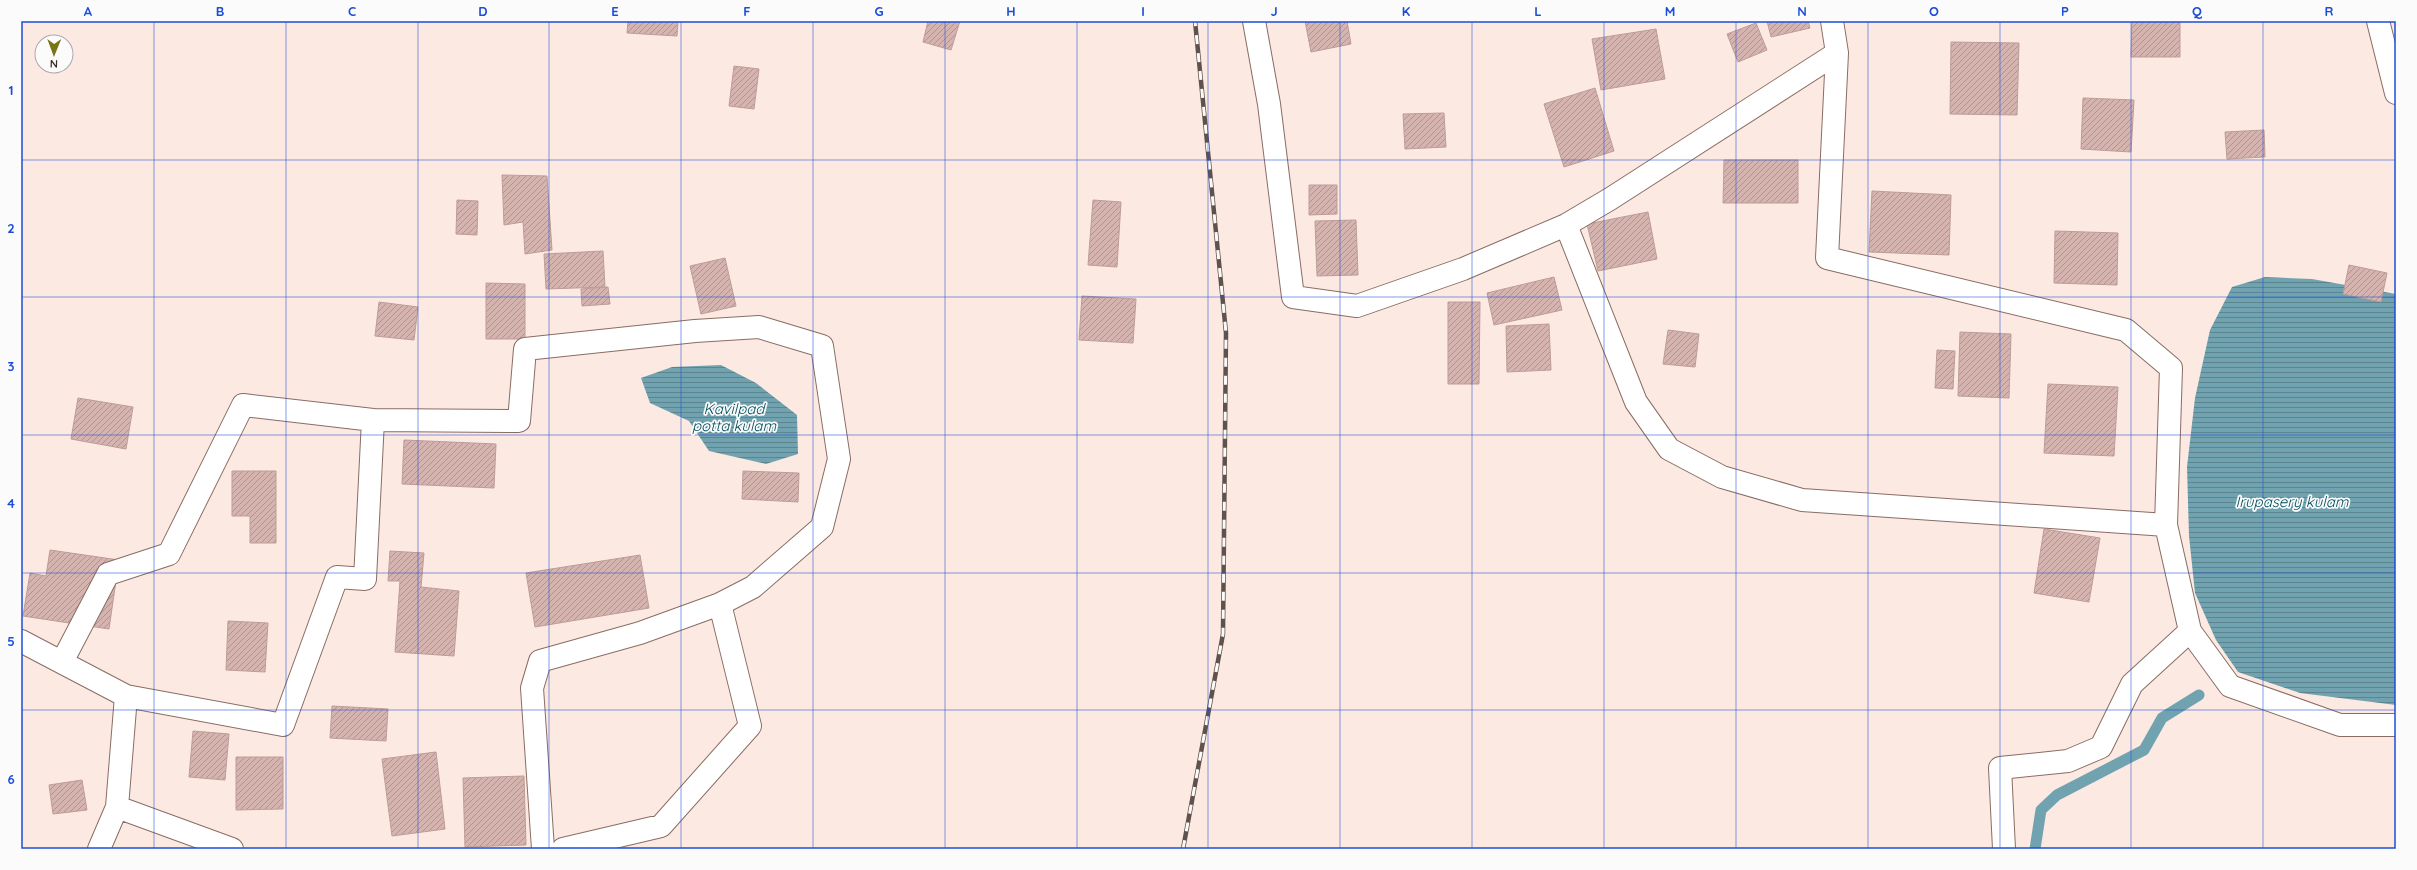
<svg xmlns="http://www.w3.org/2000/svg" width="2417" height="870" font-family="Quicksand,sans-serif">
<defs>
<pattern id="water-rules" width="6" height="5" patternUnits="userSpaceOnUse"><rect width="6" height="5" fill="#70a3af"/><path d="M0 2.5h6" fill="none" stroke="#5d858f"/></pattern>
<pattern id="building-hatch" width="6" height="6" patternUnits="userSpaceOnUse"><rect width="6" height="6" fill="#d5b4b0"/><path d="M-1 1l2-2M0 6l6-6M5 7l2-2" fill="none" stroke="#ae938f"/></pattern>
</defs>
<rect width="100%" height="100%" fill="#fce9e2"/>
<path fill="url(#water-rules)" d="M2265 277 2312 279 2396 294V705L2300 693 2238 672 2216 640 2195 593 2189 536 2187 467 2195 398 2210 330 2232 287Z
M721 365 756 383 797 415 798 454 766 464 709 451 689 421 650 403 641 378 672 367Z"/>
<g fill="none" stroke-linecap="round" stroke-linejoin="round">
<path stroke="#70a3af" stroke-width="11" d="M2035 849 2041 810 2057 795 2144 750 2162 718 2199 695"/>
</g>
<path fill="url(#building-hatch)" stroke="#bd9c99" d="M628 21H678L677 36 627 33Z
M928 21H960L951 50 923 42Z
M1305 21H1347L1351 44 1311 52Z
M1767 21H1808L1810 28 1771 37Z
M2132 21H2180V57H2131Z
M1756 23 1767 50 1738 62 1727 34Z
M1656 29 1665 79 1601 90 1592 39Z
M1951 42 2019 43 2017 115 1950 114Z
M734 66 759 69 754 109 729 106Z
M1595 88 1614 151 1564 167 1544 104Z
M2083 98 2134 100 2131 152 2081 149Z
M1444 113 1446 147 1405 149 1403 114Z
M2264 130 2265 157 2227 159 2225 132Z
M1724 160H1798V203H1723Z
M502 175 547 176 552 250 525 254 523 222 504 225Z
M1309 185H1337V214L1309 215Z
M1872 191 1951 195 1949 255 1869 252Z
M457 200 478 201 477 235 456 234Z
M1093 200 1121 202 1117 267 1088 265Z
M1648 212 1657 259 1598 271 1587 224Z
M1356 220 1358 275 1317 276 1315 221Z
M2055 231 2118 233 2117 285 2054 283Z
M603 251 605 287 546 289 544 254Z
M725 258 736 306 701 314 690 266Z
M2349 265 2387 273 2381 302 2343 294Z
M1554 277 1562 310 1494 325 1487 293Z
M486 283 525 284V339H486Z
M608 287 610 304 582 306 581 289Z
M1082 296 1136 299 1133 343 1079 340Z
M379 302 418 307 414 340 375 336Z
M1448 302H1480L1479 384H1448Z
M1549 324 1551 370 1507 372 1506 326Z
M1668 330 1699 334 1695 367 1663 364Z
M1960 332 2011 334 2009 398 1958 396Z
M1937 350 1955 351 1953 389 1935 388Z
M2048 384 2118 387 2114 456 2044 453Z
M78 398 133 407 126 449 71 439Z
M404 440 496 444 494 488 402 484Z
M232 471H276V543H250V516H232Z
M743 471 799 473 798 502 742 499Z
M2044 529 2100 538 2089 602 2034 593Z
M50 550 119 560 109 629 23 616 30 573 46 576Z
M390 551 424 553 421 587 459 591 454 656 395 652 400 581H388Z
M640 555 649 608 535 627 526 573Z
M228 621 268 623 265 672 226 670Z
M332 706 388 709 386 741 330 738Z
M193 731 229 734 225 780 189 777Z
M436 752 445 829 392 836 382 759Z
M236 757H283V809L236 810Z
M524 776 526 845 465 847 463 778Z
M82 780 87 810 53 814 49 785Z"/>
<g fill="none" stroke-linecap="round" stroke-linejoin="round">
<g stroke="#896d63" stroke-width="24">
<path id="street" d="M1254 21 1269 104 1293 297 1357 306 1463 269 1566 225 1610 199 1837 53
M1832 21 1837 53 1827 258 2126 330 2171 368 2166 525 2190 631 2230 686 2340 725H2396
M2378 21 2396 93
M1566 225 1636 402 1669 449 1722 477 1802 500 2166 525
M21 641 126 696 117 807 232 849
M62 662 108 574 169 554 243 405 373 420
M126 696 283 725 337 577 365 579 373 420 519 421 525 349 695 331 759 327 822 346 839 459 822 527 753 587 720 604
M99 849 117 807
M543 849 532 688 540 661 640 633 720 604 750 726 661 826 563 849
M2004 849 2000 768 2068 761 2101 747 2132 684 2190 631"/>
</g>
<use href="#street" stroke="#fff" stroke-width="22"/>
<g stroke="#5f524d" stroke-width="4.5">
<path id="rail" d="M1183 849 1223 634 1226 333 1195 21"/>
</g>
<use href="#rail" stroke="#fbfbfb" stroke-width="3" stroke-dasharray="9" stroke-linecap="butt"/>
</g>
<path fill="none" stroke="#1d4ed8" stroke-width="1" stroke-opacity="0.55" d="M154 21V849M286 21V849M418 21V849M549 21V849M681 21V849M813 21V849M945 21V849M1077 21V849M1208 21V849M1340 21V849M1472 21V849M1604 21V849M1736 21V849M1868 21V849M2000 21V849M2131 21V849M2263 21V849M21 160H2396M21 297H2396M21 435H2396M21 573H2396M21 710H2396"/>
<g text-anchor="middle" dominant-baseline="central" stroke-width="3.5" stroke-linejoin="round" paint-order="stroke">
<g font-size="15" font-style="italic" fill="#004f5c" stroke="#fbfbfb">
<text x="734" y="408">Kavilpad<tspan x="734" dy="17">potta kulam</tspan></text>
<text x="2292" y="501">Irupasery kulam</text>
</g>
</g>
<rect width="2417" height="870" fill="none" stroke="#fbfbfb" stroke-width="44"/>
<g transform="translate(54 54) rotate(181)"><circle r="19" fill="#fbfbfb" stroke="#aea9a8"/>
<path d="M0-3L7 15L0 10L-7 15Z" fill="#7a7418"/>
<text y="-6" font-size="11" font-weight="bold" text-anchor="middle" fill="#3b2f2b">N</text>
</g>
<rect x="22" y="22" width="2373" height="826" fill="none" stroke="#1d4ed8" stroke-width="1.5"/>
<g font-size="13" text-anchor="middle" font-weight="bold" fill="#1d4ed8">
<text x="88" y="16">A</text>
<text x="220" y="16">B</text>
<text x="352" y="16">C</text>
<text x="483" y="16">D</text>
<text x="615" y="16">E</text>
<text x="747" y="16">F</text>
<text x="879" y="16">G</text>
<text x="1011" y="16">H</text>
<text x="1143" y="16">I</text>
<text x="1274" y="16">J</text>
<text x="1406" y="16">K</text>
<text x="1538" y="16">L</text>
<text x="1670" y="16">M</text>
<text x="1802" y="16">N</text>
<text x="1934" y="16">O</text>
<text x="2065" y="16">P</text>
<text x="2197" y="16">Q</text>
<text x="2329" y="16">R</text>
<text x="11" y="95">1</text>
<text x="11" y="233">2</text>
<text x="11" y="371">3</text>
<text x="11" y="508">4</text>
<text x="11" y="646">5</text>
<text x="11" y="784">6</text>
</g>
</svg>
